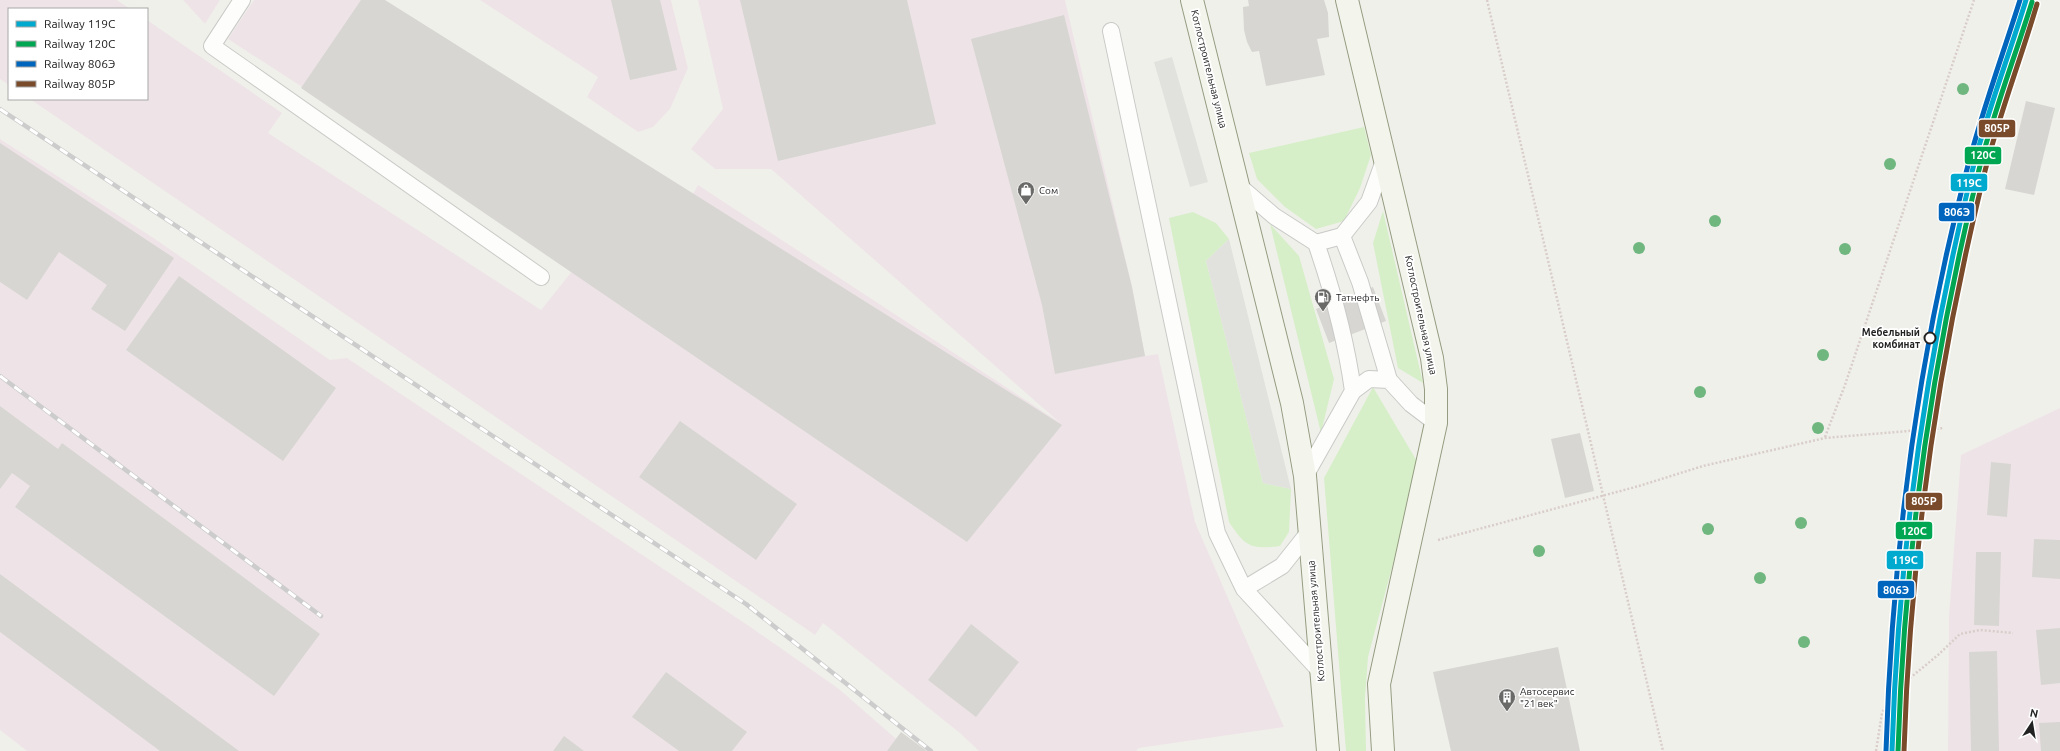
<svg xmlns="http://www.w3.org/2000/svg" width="2060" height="751" font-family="Ubuntu,sans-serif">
<rect width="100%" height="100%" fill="#f0f0eb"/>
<path fill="#eee4e8" d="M0 0H117L130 9H9V85L0 79Z
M183 0H220L205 24Z
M254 0H373L686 207 698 185 1059 422 771 169H715L691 149 723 109 698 0H1065L1132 287 1145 356 1158 354 1195 522 1284 727 1139 748 1136 751H979L961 734 823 623 815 635 30 99H147V20L282 113 268 133 541 310 577 265 228 39Z
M480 0H671L688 68 670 109 653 127 638 132 587 97 598 77Z
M0 139 155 239 330 360 347 358 752 628 839 689 910 751H27L0 730Z
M2060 408V751H1948L1949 616 1961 455Z"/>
<path fill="#d6efc8" d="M1364 127 1371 155 1360 188 1344 221 1316 229 1285 207 1257 179 1249 153Z
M1383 211 1423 383 1398 368 1373 243Z
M1193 212 1216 223 1229 239 1206 261 1263 483 1291 489 1289 532 1280 546C1250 550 1245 546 1229 522L1169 218Z
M1270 224 1299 256 1334 379 1321 433Z
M1373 387 1418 463 1406 515 1368 657 1365 698 1366 751H1346L1324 478Z"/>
<path fill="#e1e1de" d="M1172 57 1208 182 1190 187 1154 62Z
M1229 239 1291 489 1263 483 1206 261Z"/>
<path fill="#d7d6d2" d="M361 0H385L1062 425 967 542 301 88Z
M611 0H660L677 70 630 80Z
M740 0H907L936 124 778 161Z
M1248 0H1324L1328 13 1329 37 1317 39 1325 75 1266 86 1259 51 1252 52 1247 42 1244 30 1243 7 1249 6Z
M1064 15 1132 287 1145 356 1055 374 1042 305 971 39Z
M2026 101 2055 108 2034 195 2005 189Z
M0 143 174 258 125 331 91 309 107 285 59 252 27 300 0 282Z
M179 276 336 388 283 461 126 350Z
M1373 287 1386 321 1329 343 1316 309Z
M0 406 58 449 62 443 320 634 274 696 15 507 30 486 12 473 0 489Z
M680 421 797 504 756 560 639 477Z
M1580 433 1594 491 1565 498 1551 439Z
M1991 462 2011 464 2007 517 1987 515Z
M2034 539 2060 540V579L2032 577Z
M1976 552H2001L1999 626 1974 625Z
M0 574 127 668 239 751H160L0 632Z
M971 624 1019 662 976 717 928 680Z
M2060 628V683L2041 685 2036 630Z
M1558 647 1580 751H1451L1433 672Z
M1997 651 1999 751H1971L1969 652Z
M666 672 747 732 732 751H679L632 717Z
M2060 722V751H2041L2039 723Z
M901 732 927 751H887Z
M564 736 584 751H553Z"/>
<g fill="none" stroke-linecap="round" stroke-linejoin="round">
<g stroke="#c9c9c7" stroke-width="18">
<path id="lane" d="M242 0 212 46 541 277
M1111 31 1217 533 1244 589 1320 671
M1238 185 1274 216 1316 243 1342 236 1369 202 1385 158
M1342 236 1360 282 1389 380
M1316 243C1333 292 1346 340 1353 391
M1305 476 1353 391 1369 379 1389 380 1411 404 1436 423
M1244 589 1282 566 1309 532"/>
</g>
<g stroke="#959c81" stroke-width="24">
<path id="secondary" d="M1192 0 1292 403 1305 476 1328 751
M1347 0 1432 358 1436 389V423L1379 684 1383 751"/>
</g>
<path stroke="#d9cdc9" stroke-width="2.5" stroke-dasharray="2 2" stroke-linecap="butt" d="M1487 0 1663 751
M1825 437 1845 385 1974 0
M1438 540 1639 486 1703 466 1825 438 1944 428
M1876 751 1882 713 1893 692 1938 655 1960 634 1980 630 2013 633"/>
<use href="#lane" stroke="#fdfdfc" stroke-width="16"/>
<use href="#secondary" stroke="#f3f5ed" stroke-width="22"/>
<g stroke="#ccc" stroke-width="4.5">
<path id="rail" d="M0 109 746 604 931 751
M0 376 321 616"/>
</g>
<use href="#rail" stroke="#fff" stroke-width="3" stroke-dasharray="9" stroke-linecap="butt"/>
<g stroke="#fff" stroke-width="8">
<path id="rail-1" d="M1892 751C1898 557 1925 365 1971 176 1985 117 2008 59 2026 0"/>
</g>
<g stroke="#fff" stroke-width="8">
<path id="rail-2" d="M1898 751C1904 557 1931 366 1977 178 1991 118 2014 60 2032 2"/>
</g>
<g stroke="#fff" stroke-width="8">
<path id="rail-3" d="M1886 751C1892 556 1917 362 1966 173 1981 114 2002 57 2020 0"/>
</g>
<g stroke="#fff" stroke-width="8">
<path id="rail-4" d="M1904 751C1910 558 1937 367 1983 179 1997 120 2020 62 2037 4"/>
</g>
<use href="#rail-1" stroke="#00a9ce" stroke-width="5"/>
<use href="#rail-2" stroke="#00a651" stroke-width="5"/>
<use href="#rail-3" stroke="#0065bd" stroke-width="5"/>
<use href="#rail-4" stroke="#7a4b2a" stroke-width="5"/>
</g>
<g fill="#6fb67f">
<circle cx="1963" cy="89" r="6"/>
<circle cx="1890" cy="164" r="6"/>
<circle cx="1715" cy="221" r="6"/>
<circle cx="1639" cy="248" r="6"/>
<circle cx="1845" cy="249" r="6"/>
<circle cx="1823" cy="355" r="6"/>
<circle cx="1700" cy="392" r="6"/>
<circle cx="1818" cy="428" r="6"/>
<circle cx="1801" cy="523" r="6"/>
<circle cx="1708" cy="529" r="6"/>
<circle cx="1539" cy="551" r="6"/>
<circle cx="1760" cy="578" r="6"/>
<circle cx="1804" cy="642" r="6"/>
</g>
<defs>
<g id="shop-pin" transform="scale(0.9)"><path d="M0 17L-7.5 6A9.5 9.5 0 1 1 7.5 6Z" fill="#6a6a68" stroke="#fff"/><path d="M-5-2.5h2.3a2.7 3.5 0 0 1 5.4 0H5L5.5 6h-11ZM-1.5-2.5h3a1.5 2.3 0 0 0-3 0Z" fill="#fff"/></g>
<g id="fuel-pin" transform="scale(0.9)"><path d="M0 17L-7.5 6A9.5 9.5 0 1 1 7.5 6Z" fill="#6a6a68" stroke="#fff"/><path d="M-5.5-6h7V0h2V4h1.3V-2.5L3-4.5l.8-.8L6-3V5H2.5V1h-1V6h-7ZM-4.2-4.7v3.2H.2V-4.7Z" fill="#fff"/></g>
<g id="building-pin" transform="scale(0.9)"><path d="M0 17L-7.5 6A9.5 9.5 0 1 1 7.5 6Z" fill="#6a6a68" stroke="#fff"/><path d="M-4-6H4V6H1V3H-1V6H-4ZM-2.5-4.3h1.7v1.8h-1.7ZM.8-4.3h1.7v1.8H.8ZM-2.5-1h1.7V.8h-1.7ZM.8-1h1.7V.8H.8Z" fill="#fff"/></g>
</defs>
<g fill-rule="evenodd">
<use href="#shop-pin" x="1026" y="190"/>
<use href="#fuel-pin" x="1323" y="297"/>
<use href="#building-pin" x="1507" y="697"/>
</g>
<circle fill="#fff" stroke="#222" stroke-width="2" cx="1930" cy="338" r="5.5"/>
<g text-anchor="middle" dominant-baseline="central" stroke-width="3.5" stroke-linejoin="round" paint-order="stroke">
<g font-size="10" fill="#222" stroke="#fff">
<text transform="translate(1209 69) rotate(76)">Котлостроительная улица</text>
<text transform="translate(1421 315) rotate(78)">Котлостроительная улица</text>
<text transform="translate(1316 621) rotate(-95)">Котлостроительная улица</text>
</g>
<g font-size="10" fill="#222" stroke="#fff" text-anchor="start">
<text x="1039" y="190">Сом</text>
<text x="1336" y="297">Татнефть</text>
<text x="1520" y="691">Автосервис<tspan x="1520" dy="12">"21 век"</tspan></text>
</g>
<g font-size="10" font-weight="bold" fill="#222" stroke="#fff" text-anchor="end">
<text x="1920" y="332">Мебельный<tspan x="1920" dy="12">комбинат</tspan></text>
</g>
</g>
<g stroke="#fff" stroke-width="1.5">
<rect x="1978" y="119" width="38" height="19" rx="4" fill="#7a4b2a"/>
<rect x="1964" y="146" width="38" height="19" rx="4" fill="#00a651"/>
<rect x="1950" y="173" width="38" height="19" rx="4" fill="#00a9ce"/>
<rect x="1938" y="202" width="37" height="20" rx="4" fill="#0065bd"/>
<rect x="1905" y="492" width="38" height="19" rx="4" fill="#7a4b2a"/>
<rect x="1895" y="521" width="38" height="19" rx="4" fill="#00a651"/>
<rect x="1886" y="550" width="38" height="20" rx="4" fill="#00a9ce"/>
<rect x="1877" y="580" width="38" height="19" rx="4" fill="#0065bd"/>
</g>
<g font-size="11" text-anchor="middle" font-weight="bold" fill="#fff">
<text x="1997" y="132">805Р</text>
<text x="1983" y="159">120С</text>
<text x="1969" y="187">119С</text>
<text x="1957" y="216">806Э</text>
<text x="1924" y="505">805Р</text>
<text x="1914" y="535">120С</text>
<text x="1905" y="564">119С</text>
<text x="1896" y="594">806Э</text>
</g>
<rect x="8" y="8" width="140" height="92" fill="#ffffff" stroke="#a7a7a7"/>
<rect x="16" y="21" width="20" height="6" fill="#00a9ce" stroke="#a7a7a7"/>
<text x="44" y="28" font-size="12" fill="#222222">Railway 119С</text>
<rect x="16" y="41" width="20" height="6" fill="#00a651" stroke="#a7a7a7"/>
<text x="44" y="48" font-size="12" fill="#222222">Railway 120С</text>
<rect x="16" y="61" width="20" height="6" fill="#0065bd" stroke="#a7a7a7"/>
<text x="44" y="68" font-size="12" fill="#222222">Railway 806Э</text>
<rect x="16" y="81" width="20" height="6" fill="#7a4b2a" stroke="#a7a7a7"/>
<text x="44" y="88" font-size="12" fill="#222222">Railway 805Р</text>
<g transform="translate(2032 723) rotate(12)" stroke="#ffffff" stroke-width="3" paint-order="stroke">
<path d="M0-3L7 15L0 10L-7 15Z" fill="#222222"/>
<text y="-6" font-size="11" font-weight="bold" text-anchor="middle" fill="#222222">N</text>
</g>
</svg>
